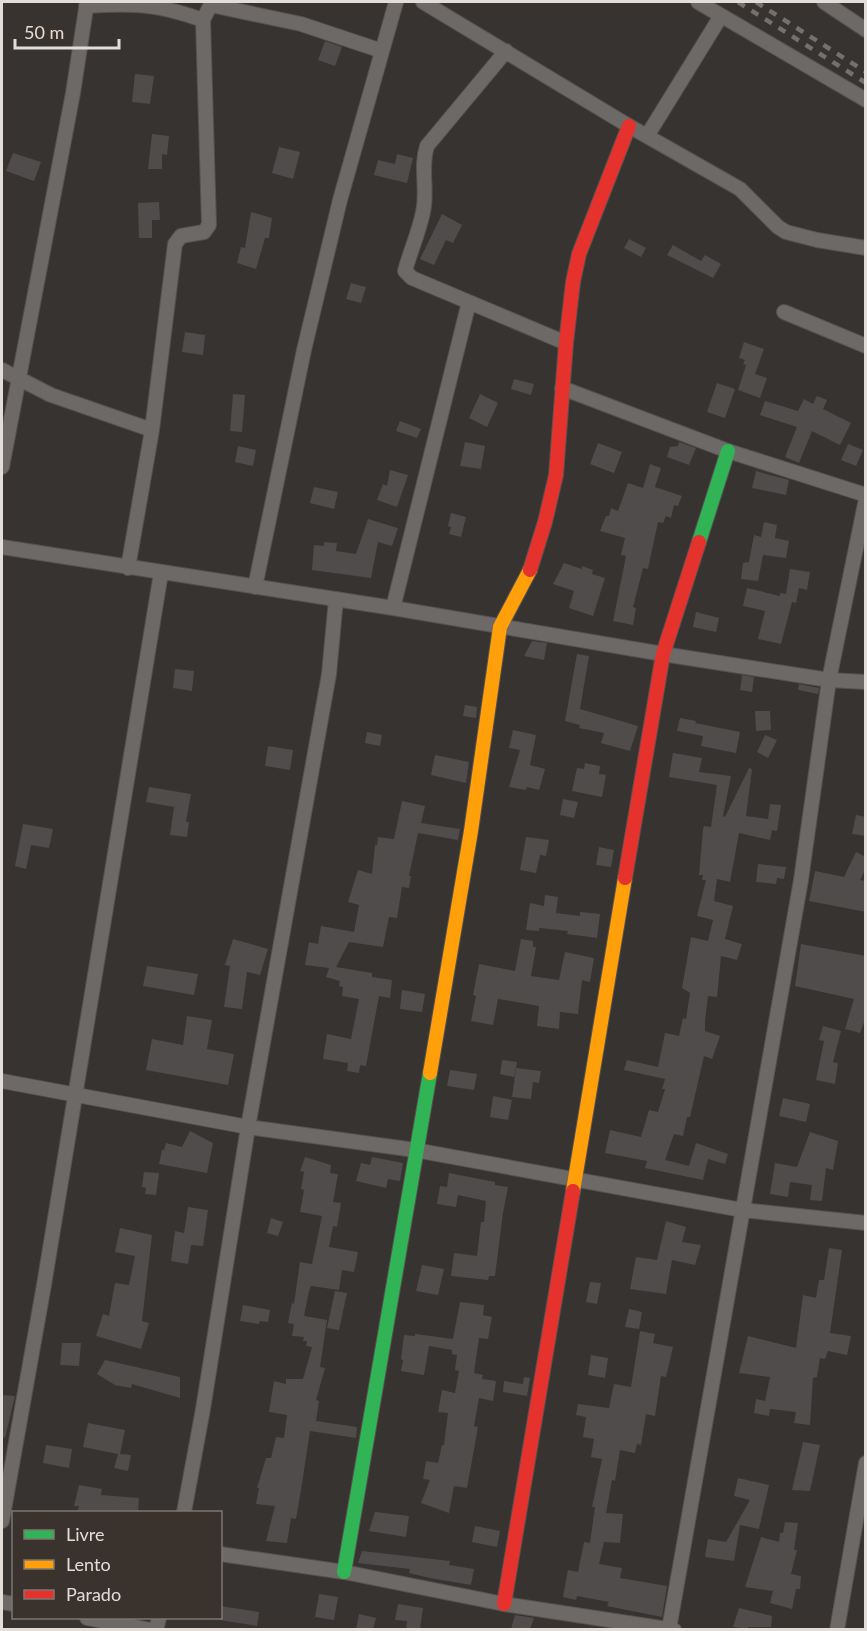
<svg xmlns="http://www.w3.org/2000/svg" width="867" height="1631" font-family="Lato,sans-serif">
<rect width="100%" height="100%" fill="#373330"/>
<path fill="#4f4c4b" d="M325 41 342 47 335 66 318 60Z
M135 74 154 76 150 104 132 102Z
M152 134 169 136 167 155 162 154V169H148Z
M279 147 300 152 293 179 272 173Z
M13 153 41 162 34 181 6 171Z
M397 154 413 158 407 183 374 175 378 160 395 164Z
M159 202 160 220H152V238H139L138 203Z
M251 212 272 218 269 238H265L256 269 237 263 241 247 245 248Z
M442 214 462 225 453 243 446 240 434 265 420 259Z
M629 239 646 248 641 257 624 248Z
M673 245 701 261 705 255 721 264 713 278 667 255Z
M351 283 366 287 361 303 346 299Z
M185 332 205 335 203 355 182 352Z
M744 342 764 349 755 374 767 378 760 398 738 390 746 365 743 364 745 360 739 358Z
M514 379 534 384 531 395 511 389Z
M717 383 735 389 725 418 707 412Z
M233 394 245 395 242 432 230 431Z
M480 394 498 403 487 427 469 418Z
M817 396 827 400 823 409 851 423 840 445 812 431 799 463 785 457 797 427 760 415 765 401 798 411 804 399 813 404Z
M400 421 421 429 417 438 396 431Z
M465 442 485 446 481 469 460 466Z
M679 442 696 448 689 465 667 457 670 447 678 446Z
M598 443 622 452 614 473 590 464Z
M848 444 863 450 856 466 841 460Z
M238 446 256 450 253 466 235 462Z
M650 464 661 468 655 487 682 496 678 506 674 505 671 518 666 516 663 523 658 522 648 569 643 568 633 607 636 608 633 625 613 621 626 556 621 555 625 538 600 531 606 516H609L611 508 618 511 628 483 643 488Z
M390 470 408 475 397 507 377 500 383 484 387 486Z
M756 471 789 480 786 495 752 488Z
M314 487 338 492 334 509 310 503Z
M451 513 466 517 461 537 449 534 451 527 448 526Z
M368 519 398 528 392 546 378 542 371 578 312 570 314 545 324 546V542L337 543 336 551 356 554Z
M764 522 777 525 775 538 789 541 786 558 763 555 758 581 741 579 743 563 749 562 754 535 761 537Z
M564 563 582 569V566L593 570 592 574 605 578 593 616 569 608 574 591 553 584Z
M790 569 810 572 807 590 799 588 796 603 792 602 781 644 758 639 765 611 743 606 747 588 780 596V593L786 594Z
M696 612 719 618 716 632 693 627Z
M532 641 547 643 544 660 524 656Z
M577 654 589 656 580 709 638 726 630 751 601 743 604 733 579 728 580 725 565 721Z
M175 669 194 671 192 691 173 688Z
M742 675 754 677 752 692 740 690Z
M799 684 819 688 818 694 798 690Z
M465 705 477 707 476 718 463 716Z
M755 711H770L771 730 756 731Z
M680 718 696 721 695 723 740 732 736 753 701 746 703 736 677 731Z
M513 730 536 735 530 765 545 769 539 790 527 787 526 790 509 787 520 750 509 748Z
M367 732 382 735 380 746 365 743Z
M765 735 777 740 768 758 757 752Z
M268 746 293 750 290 770 265 766Z
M673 753 702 758 699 772 731 776 723 816 725 817 749 768 752 769 746 816 768 819 770 804 781 805 777 831 772 830 770 840 739 833 730 882 717 879 714 901 733 906 725 939 742 944 737 960 721 956 717 997 708 996 705 1021V1031L720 1036 712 1059 704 1056 690 1117H687L683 1136 674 1134 665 1160 689 1166 696 1143 728 1154 725 1164 708 1159 703 1180 645 1168 647 1161 605 1153 610 1130 641 1137 649 1110 658 1112 665 1089H662L665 1079 624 1070 627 1060 658 1067 665 1033 679 1036 683 1018 686 1019 690 993 682 988 691 937 708 941 713 920 697 916 706 880H702L703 875H699L703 829 704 826 711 827 717 785 669 777Z
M435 755 469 762 466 783 431 775Z
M585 763 600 766 599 774 606 775 602 797 572 791 577 768 584 769Z
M149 787 191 794 186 822H189L187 837 170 835 174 807 146 802Z
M563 799 578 802 574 818 560 815Z
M402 801 425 806 421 823 460 829 458 840 418 833 409 876H411L409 888 402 887 397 918 389 917 383 947 349 942 336 967 372 973V977L392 980 390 998 379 996 366 1066 360 1065 359 1073 347 1071 348 1063 323 1059 327 1034 351 1039 359 999 342 996 343 987 339 986 340 981 326 977 329 968 305 965 309 942 318 944 321 926 354 932 359 905 348 902 358 870 372 874 375 845H377L378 837 394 839Z
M856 815 866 817V836L852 834Z
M23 824 53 829 49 848 31 845 26 869 15 866Z
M526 837 549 840 546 856 540 855 536 873 520 870Z
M599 847 614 850 611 867 596 865Z
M856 852 866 857V868L860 880 866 881V912L809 901 815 871 844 877Z
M758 864 786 867 784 879 777 878 776 884 756 882Z
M545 895 558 897 556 913 580 916V912L600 914 597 938 567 934 568 931 539 928V931L526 930 530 903 544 906Z
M233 939 268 949 260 975 247 972 242 1009 224 1007 230 966 225 965Z
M521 939 533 941V947H536L531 976 559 980 565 952 594 958 590 982 582 980 578 1014 560 1012 559 1029 537 1026 539 1006 505 1000 498 999 493 1025 471 1021 476 996 473 995 479 964 515 971Z
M801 944 866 956V1017L860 1033 845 1029 854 999 795 986Z
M147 966 198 974 194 995 143 986Z
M402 990 425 994 422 1012 400 1009Z
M187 1016 212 1020 207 1049 234 1054 228 1085 146 1070 152 1039 183 1045Z
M823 1026 841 1031 833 1062 838 1063 835 1084 816 1080 824 1041 819 1040Z
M502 1060 517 1062 514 1077 500 1074Z
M516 1068 541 1071 539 1083 533 1082 531 1099 512 1097Z
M450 1070 477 1074 474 1090 447 1086Z
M493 1096 512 1100 508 1120 490 1117Z
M783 1098 810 1104 806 1122 779 1116Z
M190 1131 213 1143 207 1173 159 1164 162 1150H164L166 1143 182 1147Z
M810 1132 838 1141 833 1170 826 1168 822 1201 810 1200 812 1185 790 1182 788 1197 770 1194 775 1163 797 1167Z
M305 1157 331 1165 330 1173 338 1174 333 1202 341 1203 337 1227 333 1226 329 1247 358 1252 354 1272 342 1270 339 1290 311 1286 309 1291 304 1316 327 1320 320 1367 325 1368 316 1400 319 1401 316 1421 357 1427 356 1438 310 1431 301 1490 296 1519 291 1518 287 1543 266 1541 275 1506 256 1504 259 1488H257L266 1458H271L276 1437 284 1438 287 1415 269 1412 274 1381 286 1384V1379H303L312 1347 306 1346 307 1341H303L304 1337 292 1336 294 1324 288 1323 292 1303 294 1304 300 1262 312 1264 322 1216 300 1212 304 1190 301 1189 304 1172 300 1171Z
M372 1157 403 1163 400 1181 388 1179 386 1188 356 1181 361 1163 370 1165Z
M144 1172 159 1173 156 1195 145 1194 146 1188 142 1187Z
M449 1173 495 1182V1185L508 1187 503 1213 495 1276H489L488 1280 451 1276 454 1253 477 1256 481 1222H484L486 1201 458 1195 456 1207 437 1204 440 1186 447 1187Z
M188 1207 208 1210 203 1246 191 1245 188 1264 171 1261 175 1231 184 1233Z
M271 1218 283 1222 278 1236 267 1233Z
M666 1221 686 1227 682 1242 701 1245 695 1265 672 1260 666 1294 630 1289 636 1257 657 1260Z
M120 1228 152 1235 142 1321 149 1323 141 1349 96 1336 103 1314 109 1316 115 1283 129 1285 135 1256 115 1252Z
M829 1248 842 1250 830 1333 851 1336 847 1355 828 1351 825 1359 820 1358 817 1377 813 1378 810 1425 794 1423 796 1412 770 1409 769 1416 754 1413 756 1399 765 1401 770 1377 739 1373 748 1336 796 1348 803 1295 816 1298 819 1280H824Z
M422 1265 444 1269 438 1295 416 1291Z
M590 1282 601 1283 597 1304 586 1302Z
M335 1291 347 1293 339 1330 327 1328Z
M460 1302 484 1305 483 1315 492 1317 488 1339 479 1338 474 1373 483 1375 482 1379 496 1381 493 1401 479 1398 474 1426 478 1427 467 1488 454 1486 449 1513 421 1503 430 1480 423 1479 426 1461 438 1463 442 1445H444L448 1413 438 1412 442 1390 455 1393 459 1371 455 1370 457 1355 452 1354V1350L429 1346 424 1375 401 1371 403 1360 401 1359 404 1335 415 1336V1334L453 1339Z
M243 1305 270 1310 268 1322 260 1321 259 1324 240 1321Z
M629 1309 642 1312 639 1329 625 1327Z
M640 1331 655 1334 653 1343 673 1347 666 1377 661 1376 655 1416 646 1414 641 1445 637 1444 635 1453 620 1450 615 1481 612 1480 606 1513 623 1514 620 1543 604 1542 599 1564 622 1568 620 1578 667 1586 662 1617 607 1606 609 1602 577 1596 576 1600 563 1597 568 1570 578 1572 584 1542 590 1543 595 1507H592L602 1459 591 1457 594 1439 583 1437 586 1417 576 1415 578 1404 609 1408 614 1384 631 1387Z
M62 1343H81L79 1366 60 1365Z
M591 1355 608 1358 605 1378 588 1375Z
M105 1360 180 1377V1398L132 1384 131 1388 115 1385 97 1374Z
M524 1377 530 1378 527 1396 503 1392 504 1381 523 1384Z
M2 1395 15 1396 5 1438 2 1437Z
M88 1423 125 1430 120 1454 131 1455 128 1471 114 1468 118 1454 83 1447Z
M803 1442 820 1445 810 1491 792 1490Z
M46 1445 72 1449 69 1468 43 1463Z
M738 1478 769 1485 759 1529 740 1525 734 1561 705 1557 708 1539 726 1542 750 1500 734 1496Z
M79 1485 102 1489 101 1495 139 1498 138 1512H77L79 1506H74Z
M375 1512 409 1516 406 1537 369 1531Z
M785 1522 798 1523 794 1550H797L791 1574 801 1576 800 1589H796L792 1609 770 1603 773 1591 745 1587 761 1537 779 1542 780 1533H783Z
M475 1526 500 1531 497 1547 472 1542Z
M362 1551 450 1561 449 1565 474 1569 471 1585 430 1578 409 1573 410 1569 358 1563Z
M319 1594 338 1597 334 1620 315 1617Z
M398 1604 423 1608 420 1629H406L407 1621 395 1620Z
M220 1606 259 1612 257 1626 220 1620Z
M739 1608 772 1616 771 1627H748V1629L733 1627Z
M359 1614 376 1618 373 1629H356Z
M515 1615 534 1618 530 1629H511Z"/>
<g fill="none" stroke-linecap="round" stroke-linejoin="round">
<g stroke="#56514f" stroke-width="16">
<path id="street" d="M423 2 629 126 740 189 778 227 786 232 817 240 866 248
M698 2 866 100
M824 2 866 30
M211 5 301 24 382 51
M86 6C134 3 158 4 203 20
M506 51 427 146C420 167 428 190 423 212 419 232 410 252 405 271L412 278 566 343
M647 136 721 16
M784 312 866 346
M2 370 51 395 152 430
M562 388 728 451 866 495
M2 467 73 93 87 2
M2 547 393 608 663 654 829 680 866 682
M128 568 152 430 175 244 181 236 204 232 209 225 203 20 212 2
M255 587 304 350 340 200 396 2
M393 608 469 302
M2 1081 248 1127 415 1150 742 1210 866 1223
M184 1512 203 1409 248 1127 329 674 336 599
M2 1521 44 1285 161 573
M220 1554 344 1572 504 1604 674 1630
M2 1602 14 1604
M87 1618 151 1630
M669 1629 801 880 829 680 866 499
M156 1630 159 1618
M837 1630 866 1463"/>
</g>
<g stroke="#56514f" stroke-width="16">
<path id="fast" d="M699 542 728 451
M344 1572 430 1073"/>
</g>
<g stroke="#56514f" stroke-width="16">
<path id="slow" d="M430 1073 471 831 500 627 530 570
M573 1191 625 878"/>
</g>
<g stroke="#56514f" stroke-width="16">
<path id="jam" d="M530 570 545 522 556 475 566 343 573 282 579 254 629 126
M625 878 663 654 699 542
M504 1604 573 1191"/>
</g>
<use href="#street" stroke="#6d6967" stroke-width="14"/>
<use href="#fast" stroke="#30b455" stroke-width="14"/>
<use href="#slow" stroke="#ff9f0a" stroke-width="14"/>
<use href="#jam" stroke="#e5322d" stroke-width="14"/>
<path stroke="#73706e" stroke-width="4.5" stroke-dasharray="8 8" stroke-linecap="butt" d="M738 2 866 83
M756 2 866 72"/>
</g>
<rect width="867" height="1631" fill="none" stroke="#e3ddda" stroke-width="6"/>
<rect x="12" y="1511" width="210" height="108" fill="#3a322d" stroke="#7e7672" stroke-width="1.5"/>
<rect x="24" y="1530" width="30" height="9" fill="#30b455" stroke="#7e7672" stroke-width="1.5"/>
<text x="66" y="1541" font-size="18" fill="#e3ddda">Livre</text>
<rect x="24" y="1560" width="30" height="9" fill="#ff9f0a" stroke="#7e7672" stroke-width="1.5"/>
<text x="66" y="1571" font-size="18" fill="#e3ddda">Lento</text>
<rect x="24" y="1590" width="30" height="9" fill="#e5322d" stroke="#7e7672" stroke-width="1.5"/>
<text x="66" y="1601" font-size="18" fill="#e3ddda">Parado</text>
<path d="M15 39v9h104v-9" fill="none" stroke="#e3ddda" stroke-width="3"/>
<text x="24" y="39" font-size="18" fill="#e3ddda" stroke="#3a322d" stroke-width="4.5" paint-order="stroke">50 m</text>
</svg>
